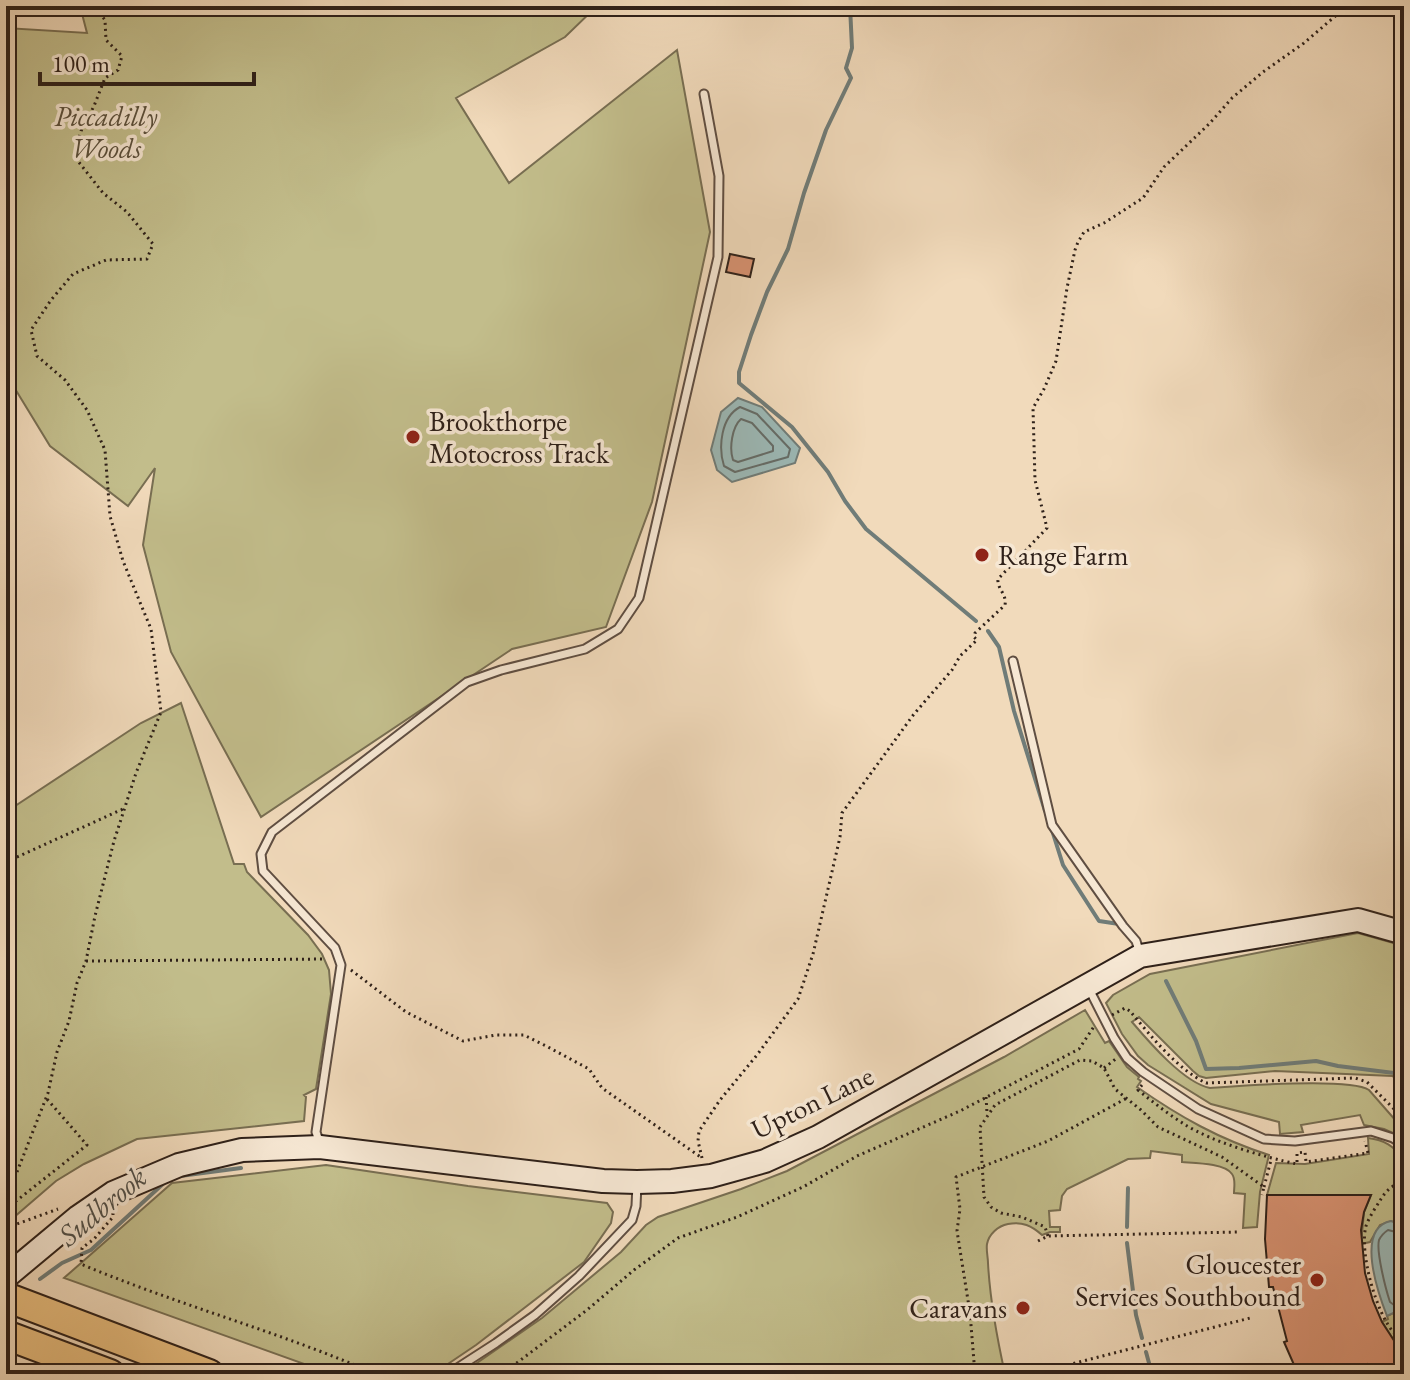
<svg xmlns="http://www.w3.org/2000/svg" width="1410" height="1380" font-family="'EB Garamond',serif">
<rect width="100%" height="100%" fill="#f1dabb"/>
<filter id="stains"><feTurbulence type="fractalNoise" baseFrequency=".0025" numOctaves="4"/><feColorMatrix values="0 0 0 0 .2 0 0 0 0 .09 0 0 0 0 .02 0 0 0 .5 -.17"/></filter>
<radialGradient id="worn" r=".72"><stop offset=".6" stop-color="#630" stop-opacity="0"/><stop offset="1" stop-color="#630" stop-opacity=".3"/></radialGradient>
<path fill="#c2bd8b" stroke="#786e52" stroke-width="2" d="M80 6H597L565 37 456 98 509 183 677 50 710 232 652 502 606 627 512 649 261 817 171 652 143 545 155 468 128 506 50 446 6 374V28L87 33Z
M181 703 234 864H244L247 872 308 935 322 954 329 970 331 994 316 1089 304 1095 306 1097 304 1121 137 1139 84 1164 56 1181 6 1224V812L141 723Z
M1358 933 1404 946V1095L1393 1076 1275 1071 1206 1078 1199 1076 1193 1071 1139 1017 1132 1022C1149 1042 1184 1083 1210 1088 1239 1086 1349 1077 1369 1090L1404 1130V1138L1384 1129 1364 1125 1360 1115 1301 1125 1303 1132 1280 1134 1279 1122 1211 1104 1148 1065 1138 1056 1122 1034 1106 1003 1113 995 1150 974Z
M1085 1010 1105 1043 1109 1041 1127 1067 1139 1077 1138 1079 1141 1081 1137 1087C1180 1117 1219 1139 1269 1155L1260 1192 1257 1227 1243 1228 1245 1194 1234 1193C1234 1187 1236 1179 1232 1174 1225 1163 1194 1163 1182 1162V1155L1151 1151 1150 1158 1128 1159 1067 1189 1062 1196 1060 1210 1049 1211 1050 1227H1060V1232H1050L1042 1235C1032 1226 1022 1221 1008 1224 998 1226 989 1234 987 1244 986 1250 988 1257 988 1263 990 1301 997 1338 1005 1374H461L542 1318 621 1252 646 1225 658 1217 741 1189 787 1171 1004 1057Z
M1368 1138C1385 1140 1393 1146 1404 1159V1230L1399 1224 1391 1221 1380 1225 1370 1242 1361 1244 1364 1212 1371 1195H1267L1276 1163 1305 1164 1369 1154Z
M326 1165 468 1186 607 1203 613 1212 611 1223 584 1262 476 1345 433 1374H332L64 1278 172 1183Z
M1404 1308V1356L1382 1322 1388 1319 1387 1316Z"/>
<path fill="#9cb9b7" stroke="#707c78" stroke-width="2" d="M738 398 762 407 800 448 795 463 732 482 717 470 711 450 721 412Z
M1391 1221 1399 1224 1404 1230V1308L1387 1316C1378 1293 1355 1228 1391 1221Z"/>
<g fill="none" stroke-linecap="round" stroke-linejoin="round">
<path stroke="#656c68" stroke-width="2" d="M740 407 757 414 790 449 788 457 735 472 724 466C718 447 721 417 740 407Z
M741 419 752 423 773 446V451L738 462 733 460C729 448 732 427 741 419Z
M1404 1234 1388 1230C1385 1232 1381 1236 1379 1240 1376 1252 1386 1290 1390 1302L1394 1305 1404 1303"/>
<path stroke="#707c78" stroke-width="4" d="M850 6 852 48 846 68 851 78 826 130 804 193 788 249 767 292 751 335 739 372V383L792 427 828 472 845 501 866 529 976 621
M988 631 999 647 1014 711 1045 811
M1051 827 1063 865 1099 921 1119 924
M1166 981 1196 1041 1206 1069 1239 1068 1316 1061 1338 1066 1402 1074 1404 1078
M180 1176 241 1168
M1127 1227 1128 1188
M1127 1243 1136 1315 1142 1338
M40 1279 62 1263 91 1250 165 1182
M1146 1352 1152 1374"/>
</g>
<path fill="#d89272" stroke="#2e2019" stroke-width="2" d="M730 254 754 259 750 277 726 272Z
M1267 1195H1371L1364 1212 1361 1230 1365 1273 1373 1301 1382 1322 1404 1356V1374H1375L1367 1364 1352 1374H1298L1284 1342 1287 1341 1273 1287H1269L1265 1239Z"/>
<g fill="none" stroke-linecap="round" stroke-linejoin="round">
<g stroke="#5f4e42" stroke-width="11">
<path id="lane" d="M1013 661 1052 825 1123 926 1136 941 1140 954
M1088 987 1114 1038 1127 1058 1143 1072 1198 1109 1264 1139 1295 1141 1371 1131 1393 1138 1404 1145
M320 1144 316 1132 341 965 335 948 263 871 261 854 272 832 467 682 501 670 585 649 618 629 639 598 718 257 719 176 704 94
M1355 1372 1356 1374
M448 1374 496 1343 535 1315 579 1276 632 1220 636 1206 637 1184"/>
</g>
<g stroke="#2e2019" stroke-width="26">
<path id="secondary" d="M6 1277 78 1217 113 1193 179 1165 242 1150 320 1147 603 1181 637 1182 672 1181 711 1176 765 1161 818 1137 1140 956 1358 920 1404 933"/>
</g>
<g stroke="#2e2019" stroke-width="32">
<path id="highway" d="M6 1297 209 1374
M6 1335 110 1374"/>
</g>
<path stroke="#2e2019" stroke-width="3" stroke-dasharray="2 4" stroke-linecap="butt" d="M6 862 123 809
M86 961 326 959
M351 970 406 1012 463 1041 496 1035H524L548 1047 589 1069 602 1088 702 1158
M1112 1015 1125 1008 1130 1011C1150 1035 1177 1069 1206 1083L1355 1078 1367 1082 1404 1119
M1104 1068 1117 1058
M1142 1085 1138 1090C1153 1102 1168 1114 1184 1124 1212 1142 1264 1157 1297 1164V1153L1305 1152 1306 1162 1368 1153 1365 1141
M986 1097 987 1113
M702 1158 698 1141 699 1131 720 1100 757 1055 798 999 813 954 840 837 842 813 914 714 952 670 960 656 977 640 974 637 975 633 1005 605C1007 594 997 589 998 579L1047 528 1035 480 1033 408 1044 389 1056 361 1067 288 1075 250 1078 242 1084 232 1104 223 1143 198 1164 167 1209 124 1232 98 1263 72 1304 43 1347 6
M1404 1186 1400 1183C1391 1186 1386 1191 1381 1199 1376 1207 1369 1217 1366 1226 1359 1252 1376 1313 1394 1333L1404 1334
M1264 1187 1271 1160
M6 1200 48 1093 57 1052 69 1021 77 983 86 961 95 916 114 841 136 773 161 712 151 629 123 561 110 516 105 450 87 410 65 380 37 356 31 330 51 300 73 274 106 260 147 259 153 244 127 212 103 193 74 156 81 131 94 106 105 78 118 70 122 56 106 40 105 20 94 6
M6 1209 87 1145 47 1099
M113 1213V1217L94 1239 82 1248 81 1264C178 1305 280 1332 376 1374
M6 1228 58 1209
M1048 1236 1045 1227 1022 1217 1001 1213 991 1207 984 1197 980 1127 995 1105 1080 1060 1092 1061 1104 1068 1115 1089 1141 1110 1158 1127 1222 1157 1264 1187 1262 1195
M1038 1241 1048 1236 1237 1232
M1399 1335 1404 1343
M1056 1368 1250 1318
M502 1374 587 1310 634 1270 678 1238 737 1217 803 1187 857 1156 960 1111 1079 1049 1095 1025
M975 1374 970 1313 957 1231 960 1209 956 1177 1048 1141 1127 1098"/>
<use href="#lane" stroke="#f6e7d3" stroke-width="7"/>
<use href="#secondary" stroke="#f6e7d3" stroke-width="22"/>
<use href="#highway" stroke="#e8bd7e" stroke-width="28"/>
</g>
<g fill="#8f2418" stroke="#f6e7d3" stroke-width="3">
<circle cx="413" cy="437" r="8"/>
<circle cx="982" cy="555" r="8"/>
<circle cx="1317" cy="1280" r="8"/>
<circle cx="1023" cy="1308" r="8"/>
</g>
<g text-anchor="middle" dominant-baseline="central" stroke-width="7" stroke-linejoin="round" paint-order="stroke">
<g font-size="28" font-style="italic" fill="#5a4f3b" stroke="#f6e7d3">
<text x="106" y="116">Piccadilly<tspan x="106" dy="32">Woods</tspan></text>
</g>
<g font-size="28" fill="#2e2019" stroke="#f6e7d3" text-anchor="start">
<text x="429" y="421">Brookthorpe<tspan x="429" dy="32">Motocross Track</tspan></text>
<text x="998" y="555">Range Farm</text>
<text x="1301" y="1264" text-anchor="end">Gloucester<tspan x="1301" dy="32">Services Southbound</tspan></text>
<text x="1007" y="1308" text-anchor="end">Caravans</text>
</g>
<g font-size="28" fill="#2e2019" stroke="#f6e7d3">
<text transform="translate(812 1102) rotate(-26)">Upton Lane</text>
</g>
<g font-size="30" font-style="italic" fill="#4f4e48" stroke="#f6e7d3">
<text transform="translate(102 1206) rotate(-40)">Sudbrook</text>
</g>
</g>
<rect width="1410" height="1380" fill="none" stroke="#f1dabb" stroke-width="32"/>
<rect x="8" y="8" width="1394" height="1364" fill="none" stroke="#2e2019" stroke-width="4"/>
<rect x="16" y="16" width="1378" height="1348" fill="none" stroke="#2e2019" stroke-width="2"/>
<path d="M40 72v12h214v-12" fill="none" stroke="#2e2019" stroke-width="4"/>
<text x="52" y="72" font-size="24" fill="#2e2019" stroke="#f6e7d3" stroke-width="6" paint-order="stroke">100 m</text>
<rect width="100%" height="100%" filter="url(#stains)"/>
<rect width="100%" height="100%" fill="url(#worn)"/>
</svg>
